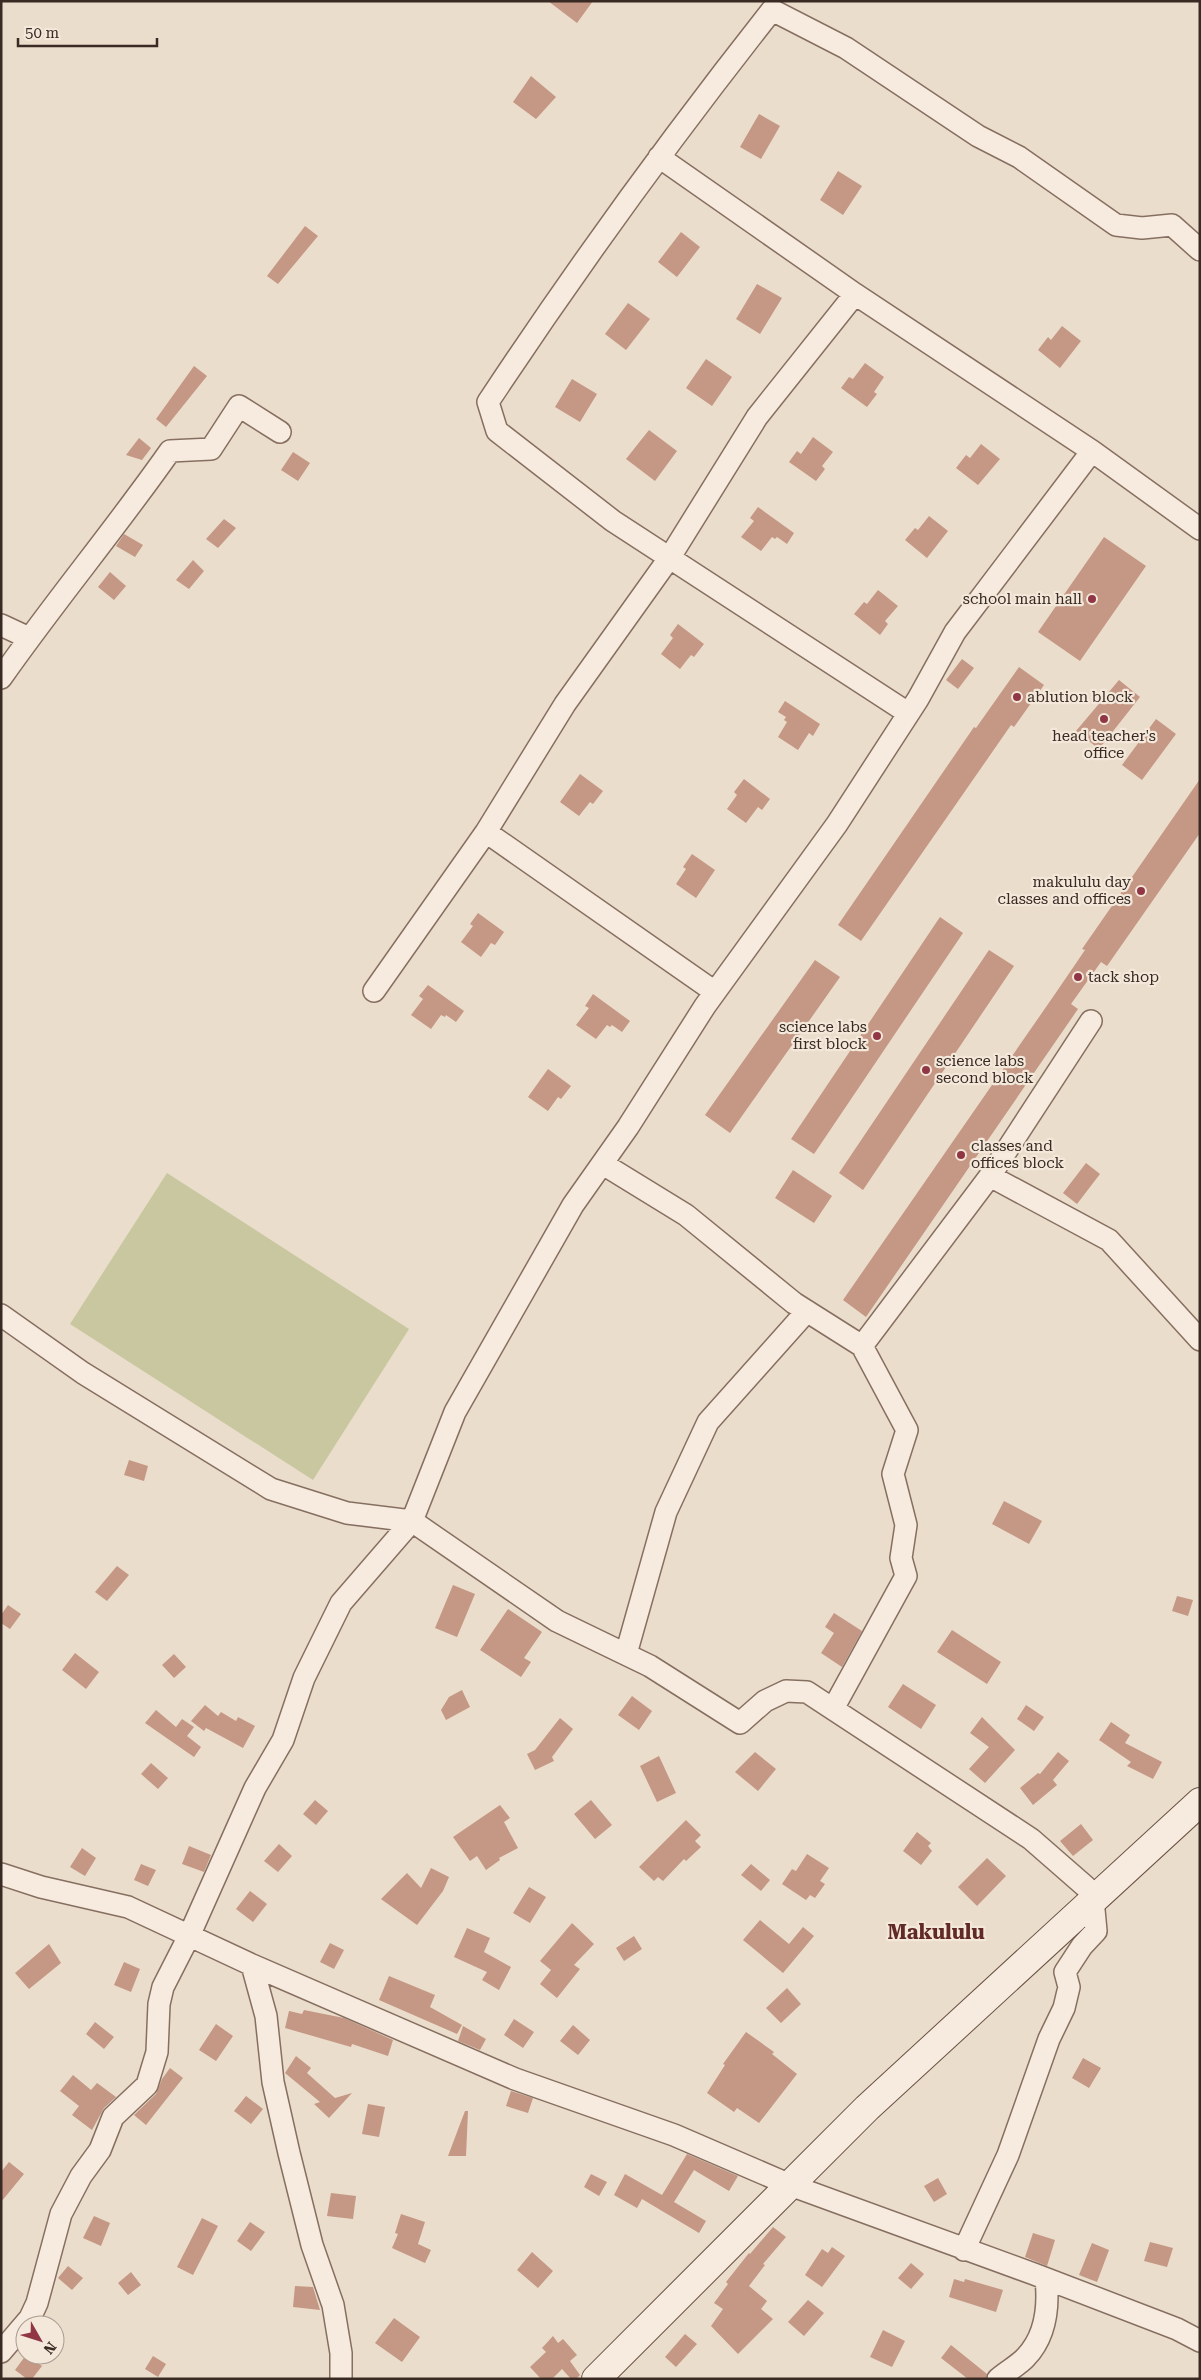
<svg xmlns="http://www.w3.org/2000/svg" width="1201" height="2380" font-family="'Roboto Serif',serif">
<rect width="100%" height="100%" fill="#ebddcb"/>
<path fill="#c8c7a0" d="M167 1173 409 1329 313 1480 70 1324Z"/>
<path fill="#c59785" d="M548 1H593L577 23Z
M531 76 556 97 536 119 513 102Z
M759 114 780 126 761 159 740 147Z
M838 171 862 186 843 215 820 200Z
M305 226 318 236 278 284 267 276Z
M681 232 700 247 677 277 658 262Z
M757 284 782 298 760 334 736 319Z
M628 303 650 319 626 350 605 334Z
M1062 326 1081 341 1060 368 1038 350 1048 337 1051 340Z
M706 359 732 377 712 406 686 388Z
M865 363 884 377 874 392 877 394 867 407 841 388 849 377 853 379Z
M194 366 207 376 166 427 156 419Z
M572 379 597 394 580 422 555 407Z
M649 430 677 451 655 481 626 459Z
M813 437 833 452 822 466 825 469 816 481 789 462 797 451 801 454Z
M139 438 151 448 142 460 126 455Z
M981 444 1000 459 978 485 956 468 966 455 970 458Z
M293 452 310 463 298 481 281 470Z
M758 507 794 533 787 544 777 537 775 539 772 537 761 551 741 537 754 521 750 518Z
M929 516 948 531 927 558 905 540 915 528 918 530Z
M224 519 236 528 218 548 206 539Z
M124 534 143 545 135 557 116 546Z
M1104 537 1146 566 1080 661 1038 632Z
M193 560 204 571 189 589 176 580Z
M110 572 126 586 114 600 98 587Z
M878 590 898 606 885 621 888 624 880 635 854 614 864 602 867 604Z
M678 624 704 644 694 657 691 655 680 669 661 654 673 638 670 635Z
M962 659 974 668 958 689 946 680Z
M1019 667 1044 685 1014 727 1011 725 861 941 838 925 974 727 976 728Z
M1119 680 1140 697 1099 749 1076 731Z
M785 701 820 724 813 736 809 733 798 750 778 737 787 722 784 720 786 717 778 712Z
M1156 719 1176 734 1142 780 1122 765Z
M580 774 603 791 593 804 590 802 579 816 560 802Z
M744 779 770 799 762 810 758 807 746 823 727 809 737 795 734 792Z
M1200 779V833L1107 966 1101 962 1071 1004 1078 1009 866 1317 843 1300 1055 994 1085 950 1082 949Z
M692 854 715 870 696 898 676 884 686 869 683 867Z
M478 913 504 932 495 945 491 943 481 957 461 942 473 926 470 924Z
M940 917 963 933 814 1154 791 1139Z
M989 950 1014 966 863 1190 839 1173Z
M815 960 840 977 730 1133 705 1115Z
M428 985 464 1011 456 1022 446 1015 445 1017 441 1015 431 1029 411 1015 423 999 419 996Z
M593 994 630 1021 622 1032 612 1025 610 1027 607 1025 596 1039 576 1025 589 1008 585 1006Z
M548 1069 571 1086 561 1099 558 1097 548 1111 528 1097Z
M1086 1163 1100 1174 1077 1204 1063 1193Z
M793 1170 832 1196 814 1223 775 1198Z
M129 1460 148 1466 144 1481 124 1475Z
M1004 1501 1042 1521 1029 1544 992 1524Z
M117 1566 129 1575 107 1601 95 1592Z
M453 1585 475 1594 457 1637 435 1628Z
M1177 1596 1193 1600 1188 1616 1172 1611Z
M8 1605 21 1614 10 1629 1 1623V1615Z
M508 1609 542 1632 524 1658 531 1662 521 1677 480 1650Z
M834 1613 862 1631 842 1667 821 1653 834 1633 825 1627Z
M952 1630 1001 1662 987 1684 937 1652Z
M75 1653 99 1672 86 1689 62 1670Z
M174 1654 186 1667 174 1678 162 1665Z
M903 1684 936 1705 921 1729 888 1707Z
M462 1690 470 1707 446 1720 441 1710 449 1697Z
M632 1696 652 1711 639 1730 618 1715Z
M205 1705 218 1716 221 1712 236 1721 238 1717 255 1726 243 1748 206 1728 204 1731 191 1721Z
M1026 1705 1044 1717 1034 1731 1017 1719Z
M156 1710 176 1727 182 1719 194 1727 187 1736 201 1747 194 1757 145 1723Z
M982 1717 1015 1750 985 1783 969 1769 989 1747 970 1733Z
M560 1718 573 1729 552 1757 554 1761 535 1770 527 1754 535 1750Z
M1111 1722 1130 1735 1125 1743 1162 1762 1153 1779 1127 1766 1131 1762 1099 1740Z
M755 1752 776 1769 758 1791 735 1772Z
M1058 1752 1069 1761 1053 1780 1057 1785 1033 1805 1020 1788 1038 1773 1040 1774Z
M659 1756 676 1793 657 1802 640 1766Z
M151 1763 168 1778 158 1789 141 1774Z
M315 1800 328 1811 316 1825 303 1814Z
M591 1800 612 1825 595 1839 574 1814Z
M500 1805 510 1818 504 1822 518 1848 499 1858 500 1860 486 1870 477 1856 470 1861 453 1837Z
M686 1820 701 1835 695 1841 701 1847 686 1861 684 1859 663 1881 658 1877 654 1881 639 1867Z
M1081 1824 1093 1840 1073 1856 1060 1841Z
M917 1832 931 1843 928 1846 932 1851 921 1865 903 1851Z
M279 1844 292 1856 278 1872 264 1861Z
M189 1846 211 1855 204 1872 182 1864Z
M82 1848 96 1858 85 1876 70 1867Z
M807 1854 829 1868 820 1881 825 1884 815 1898 810 1895 806 1900 782 1884 792 1869 796 1871Z
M987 1858 1006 1876 977 1906 958 1887Z
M141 1864 156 1870 148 1886 134 1880Z
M751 1864 770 1880 761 1891 741 1875Z
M431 1868 449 1877 443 1891 417 1925 381 1899 407 1873 421 1888Z
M529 1887 546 1897 530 1923 513 1913Z
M250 1891 267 1904 253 1922 236 1909Z
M760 1920 789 1944 803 1927 814 1936 783 1973 743 1940Z
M572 1923 594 1944 574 1965 580 1969 557 1998 540 1984 551 1970 540 1961Z
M467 1928 490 1938 484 1952 511 1967 499 1990 482 1980 487 1972 454 1957Z
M634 1936 642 1949 624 1961 616 1948Z
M330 1943 344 1950 334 1969 320 1962Z
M49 1944 61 1963 29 1989 15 1973Z
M124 1962 140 1969 131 1992 114 1985Z
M389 1976 435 1995 430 2007 462 2025 457 2034 379 2000Z
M787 1988 801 2004 781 2023 766 2008Z
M304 2010 344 2018 393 2040 388 2056 352 2044 351 2047 285 2028 289 2011 302 2014Z
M514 2019 534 2032 523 2048 504 2035Z
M95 2022 114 2037 104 2049 86 2034Z
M216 2024 233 2036 216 2061 199 2050Z
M573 2025 590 2040 578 2055 560 2041Z
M463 2026 486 2039 480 2050 458 2041Z
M746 2032 774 2052 772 2054 797 2074 759 2123 737 2108 734 2112 707 2093 725 2065 723 2064Z
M296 2056 311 2068 307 2073 335 2098 352 2093 329 2118 314 2104 320 2102 285 2073Z
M1083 2058 1101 2068 1089 2088 1072 2078Z
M170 2068 183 2078 146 2125 134 2115 156 2094 162 2079Z
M73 2075 91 2090 97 2083 116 2097 104 2108 92 2130 72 2115 79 2106 60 2091Z
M511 2091 533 2098 528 2113 506 2106Z
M246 2096 263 2109 251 2124 234 2111Z
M368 2104 385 2107 379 2137 362 2134Z
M465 2111H468L466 2156H448Z
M687 2154 738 2176 729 2191 694 2170 674 2202 706 2221 699 2233 642 2199 637 2208 614 2195 625 2174 662 2195Z
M9 2162 24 2174 1 2202V2172Z
M591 2174 607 2182 599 2196 584 2187Z
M938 2178 947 2194 934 2202 924 2186Z
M331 2193 356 2196 353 2219 327 2216Z
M401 2214 425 2222 418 2244 431 2250 425 2263 392 2248 398 2234 395 2233Z
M94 2216 110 2223 101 2246 83 2238Z
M202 2218 218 2226 193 2275 177 2267Z
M250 2222 265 2232 251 2251 237 2241Z
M773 2227 786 2237 763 2264 765 2265 749 2286 767 2301 761 2309 773 2319 738 2354 711 2326 723 2309 714 2303 728 2284 726 2282 749 2253 750 2254Z
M1033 2233 1055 2240 1047 2266 1025 2257Z
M1150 2242 1173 2248 1167 2267 1144 2261Z
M1092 2243 1109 2250 1097 2282 1079 2275Z
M832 2247 845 2256 822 2287 805 2275 822 2249 828 2253Z
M532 2252 553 2271 538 2288 517 2270Z
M911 2263 924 2274 911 2289 898 2278Z
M68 2266 83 2278 72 2290 58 2278Z
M131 2272 141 2285 128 2295 118 2283Z
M954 2279 964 2282 965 2279 1003 2290 996 2312 949 2297Z
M295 2286 313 2287 320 2310 293 2307Z
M808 2300 824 2313 804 2336 788 2322Z
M394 2318 420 2337 402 2362 375 2343Z
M883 2330 905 2341 892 2367 870 2357Z
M685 2334 697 2344 676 2367 665 2357Z
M553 2336 558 2343 563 2339 577 2355 570 2361 580 2375 576 2379H571L562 2369 552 2379H541L530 2367 546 2352 542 2348Z
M951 2345 987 2374 986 2379H968L941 2358Z
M26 2355 42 2366 32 2379H27L15 2370Z
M153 2356 166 2364 158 2377 145 2369Z"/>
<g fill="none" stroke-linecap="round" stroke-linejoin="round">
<g stroke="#866f61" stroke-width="24">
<path id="street" d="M659 157 855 294 1092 451 1200 529
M1 625 29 638
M1 678C55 601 116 528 170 451L211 449 239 406 280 432
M908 713 613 521 497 431 488 402C578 266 671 138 772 10L846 48 978 136 1019 157 1116 225 1142 228 1172 225 1200 250
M374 991 486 832
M715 992 486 832 565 704 670 557 757 417 855 294
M1091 1021 990 1176 1109 1240 1200 1340
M603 1164 686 1215 794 1303 862 1346
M1 1315 83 1373 271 1489 347 1513 412 1521 557 1621 650 1666 740 1723 765 1701 786 1691 807 1692 1031 1839 1086 1887 1093 1899 1096 1931 1082 1946 1065 1972 1069 1987 1064 2008 1049 2039 1008 2155 964 2250
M626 1654 666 1512 708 1422 807 1311
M834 1707 906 1576 901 1558 906 1525 893 1474 907 1430 862 1346 990 1176
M1 1874 41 1887 128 1907 252 1965 515 2079 674 2135 790 2185 1034 2274 1177 2329 1200 2341
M252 1965 266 2016 273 2082 289 2153 312 2245 333 2305 341 2353V2379
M1 2352 30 2318 37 2303 61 2214 81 2176 100 2150 113 2117 147 2085 157 2052 159 2004 163 1987 189 1936 255 1788 283 1740 304 1678 341 1603 412 1521 455 1412 573 1205 628 1127 705 1006 837 824 918 699 955 632 1092 451
M998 2379C1007 2371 1019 2365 1026 2357 1046 2336 1049 2307 1046 2279"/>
</g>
<g stroke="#685144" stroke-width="30">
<path id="secondary" d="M596 2379 867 2108 1200 1802"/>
</g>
<use href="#street" stroke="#f6ebde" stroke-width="21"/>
<use href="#secondary" stroke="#f6ebde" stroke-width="28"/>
</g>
<g fill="#903644" stroke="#f3e8da" stroke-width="2">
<circle cx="1092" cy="599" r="5"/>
<circle cx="1017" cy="697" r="5"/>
<circle cx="1104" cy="719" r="5"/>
<circle cx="1141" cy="891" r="5"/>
<circle cx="1078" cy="977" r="5"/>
<circle cx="877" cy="1036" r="5"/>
<circle cx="926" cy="1070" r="5"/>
<circle cx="961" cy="1155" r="5"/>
</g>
<g text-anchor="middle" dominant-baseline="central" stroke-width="4.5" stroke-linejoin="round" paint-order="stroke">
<g font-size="15" fill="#392a23" stroke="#f3e8da" text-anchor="start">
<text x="1082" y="599" text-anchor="end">school main hall</text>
<text x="1027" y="697">ablution block</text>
<text x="1104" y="736" text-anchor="middle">head teacher's<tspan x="1104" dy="17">office</tspan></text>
<text x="1131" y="882" text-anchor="end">makululu day<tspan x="1131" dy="17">classes and offices</tspan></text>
<text x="1088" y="977">tack shop</text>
<text x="867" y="1027" text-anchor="end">science labs<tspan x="867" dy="17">first block</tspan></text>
<text x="936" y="1061">science labs<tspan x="936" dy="17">second block</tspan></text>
<text x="971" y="1146">classes and<tspan x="971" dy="17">offices block</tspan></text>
</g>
<g font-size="20" font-weight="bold" fill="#612a26" stroke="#f3e8da">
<text x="936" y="1932">Makululu</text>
</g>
</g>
<rect width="1201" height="2380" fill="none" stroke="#392a23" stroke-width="5"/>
<g transform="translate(40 2340) rotate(129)"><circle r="24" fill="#f3e8da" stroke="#a99c91"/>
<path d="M0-4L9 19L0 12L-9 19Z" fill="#903644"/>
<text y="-8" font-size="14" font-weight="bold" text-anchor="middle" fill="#392a23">N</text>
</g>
<path d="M18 38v8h139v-8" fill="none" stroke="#392a23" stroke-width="2.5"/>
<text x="25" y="38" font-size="15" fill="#392a23" stroke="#f3e8da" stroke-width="4" paint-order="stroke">50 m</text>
</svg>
